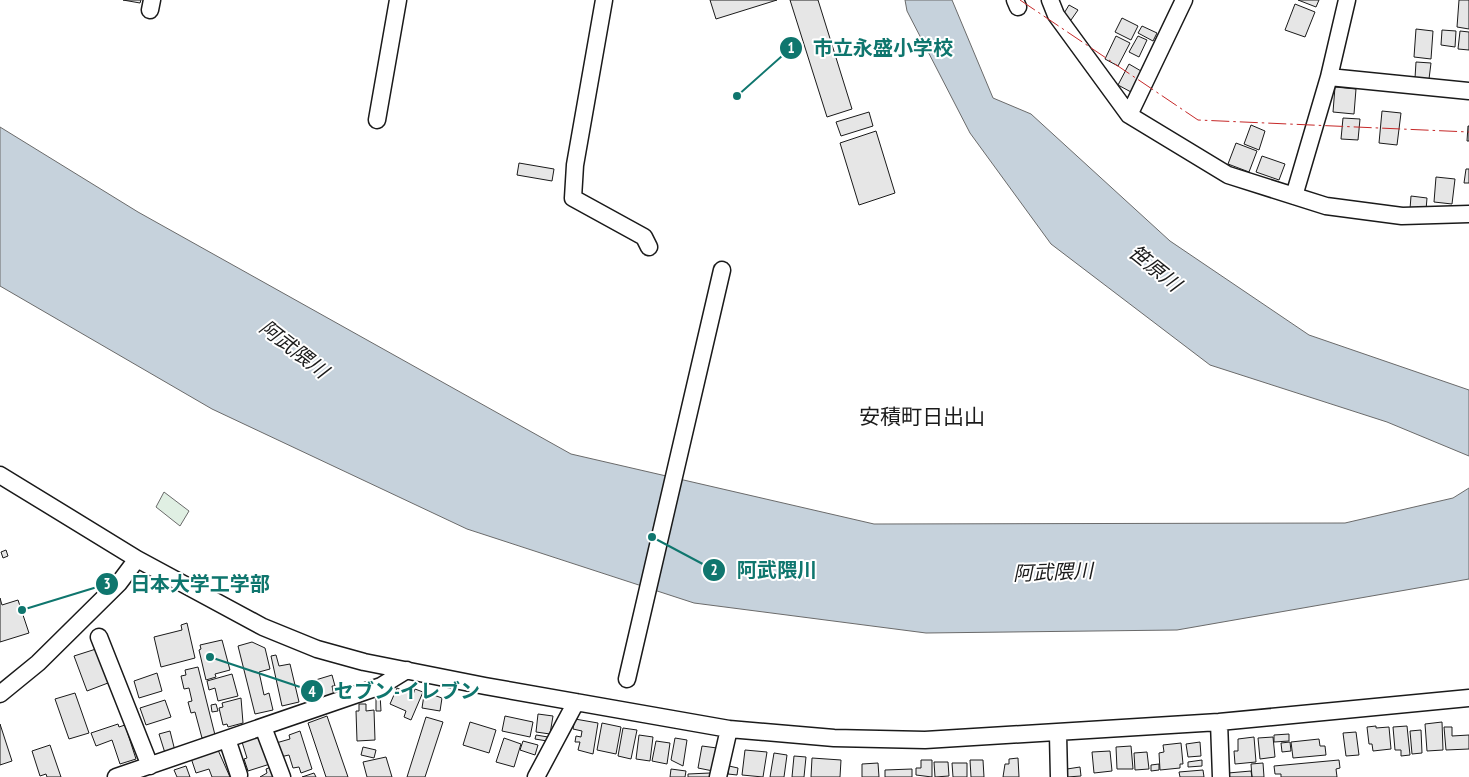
<svg xmlns="http://www.w3.org/2000/svg" width="1469" height="777" font-family="'PT Sans Narrow','Noto Sans JP',sans-serif">
<rect width="100%" height="100%" fill="#fff"/>
<path fill="#e0efe3" stroke="#6a6a6a" d="M164 492 189 511 180 526 156 507Z"/>
<path fill="#c6d2dc" stroke="#6a6a6a" d="M905 0H952L993 98 1031 114 1170 241 1309 335 1469 390V456L1387 422 1210 365 1051 244 970 133 907 11Z
M0 127 138 212 571 454 874 524 1345 523 1453 498 1469 488V579L1177 630 926 633 694 603 467 529 212 409 0 286Z"/>
<path fill="#e6e6e6" stroke="#1a1a1a" d="M123 0H141L140 3Z
M710 0H777L716 19Z
M790 0H818L852 109 827 117Z
M1298 0H1319L1316 7Z
M1459 0H1469V29L1457 27Z
M1295 4 1315 12 1305 37 1285 30Z
M1069 5 1078 10 1071 20 1063 15Z
M1122 18 1138 26 1131 40 1115 32Z
M1142 26 1157 33 1153 41 1138 33Z
M1416 29 1433 31 1431 59 1414 57Z
M1442 30 1456 31 1455 47 1441 45Z
M1460 31 1469 32V50L1458 49Z
M1116 36 1130 43 1118 66 1105 59Z
M1138 36 1147 40 1139 57 1129 52Z
M1416 62 1431 63 1429 79 1415 78Z
M1129 64 1141 71 1131 92 1118 85Z
M1335 87 1356 89 1354 114 1333 112Z
M1382 111 1401 113 1397 145 1379 143Z
M869 112 873 126 841 136 836 122Z
M1343 118 1360 119 1358 140 1341 139Z
M1251 125 1265 131 1259 150 1244 144Z
M1468 126H1469V141H1467Z
M876 131 895 193 859 205 840 143Z
M1236 143 1257 151 1249 172 1228 164Z
M1262 156 1285 164 1279 180 1256 172Z
M519 163 554 169 552 181 517 175Z
M1466 169H1469V183H1464Z
M1436 177 1455 179 1452 204 1434 202Z
M1411 196 1427 198 1426 210 1410 209Z
M6 550 8 556 3 558 1 552Z
M0 598 2 605 18 600 29 633 0 642Z
M187 623 195 658 161 667 154 637 182 630 181 625Z
M222 640 230 670 215 674 216 677 206 680 199 650 201 649 200 645Z
M252 642 265 648 270 669 259 672 264 695 269 693 273 710 255 714 238 646Z
M96 649 108 683 87 691 74 656Z
M276 655 279 666 290 664 299 702 282 706 271 656Z
M198 667 215 735 202 738 195 712 191 713 188 702 192 701 189 688 184 689 181 676 186 675 185 670Z
M157 673 162 691 139 698 134 681Z
M232 674 238 696 218 701 215 688 209 690 207 681Z
M332 675 335 686H332L334 696 314 701 313 697H310L307 686 309 685V682Z
M397 688 413 695 415 689 423 692 411 720 404 717 406 711 390 704Z
M75 693 89 733 69 739 55 699Z
M428 693 442 698 440 711 422 708 424 695H427Z
M376 694H380L381 711H376Z
M241 698 243 723 228 727 227 724 223 725 219 708 223 707 222 703Z
M165 700 171 717 146 725 140 708Z
M216 704 218 711 212 712 211 705Z
M359 704H366V711L374 710 375 740 357 741 356 711H359Z
M538 714 553 716 550 734 536 732Z
M327 716 348 777H326L308 723Z
M505 716 533 722 530 737 502 731Z
M426 717 443 722 425 777H407Z
M575 719 598 723 593 754 578 750 580 742H575L576 736 581 737 582 731 573 729Z
M470 722 496 730 489 753 463 745Z
M1442 722 1443 750 1427 751 1425 724Z
M602 723 621 727 616 754 597 750Z
M0 724 12 761 0 765Z
M118 724 119 727 125 725 136 759 120 764 112 740 96 746 91 733Z
M1376 726V728L1389 727 1391 749 1373 751 1372 744H1369L1367 727Z
M1407 726 1410 755 1401 756V750H1395L1393 727Z
M1444 727H1452V736L1469 735V749L1446 750Z
M623 728 637 730 631 759 618 756Z
M1421 730 1422 753 1412 754 1410 731Z
M170 731 175 751 165 753 159 734Z
M300 731 312 769 301 773 299 767 293 768 289 755 280 757 276 743 290 739 289 735Z
M1356 732 1359 755 1346 756 1343 733Z
M1289 734V741L1274 742V735Z
M261 735 270 764 248 771 244 759 247 758 242 742Z
M536 735 548 737 547 741 535 739Z
M639 735 653 737 650 761 636 759Z
M1254 737 1256 762 1235 764 1234 751H1238V739Z
M1273 737 1275 757 1260 759 1258 738Z
M504 738 521 744 514 767 496 762Z
M675 738 687 740 683 766 671 760Z
M1319 739 1320 746H1325L1326 755 1293 758 1291 742Z
M523 741 538 745 535 755 520 750Z
M656 741 670 743 667 764 652 761Z
M1200 742 1201 756 1188 757 1186 744Z
M1290 742 1291 751 1282 752 1281 743Z
M1181 743 1183 764H1180V768L1160 770 1159 753 1164 752 1163 745Z
M50 745 61 777H47L46 774 40 776 32 751Z
M702 746 717 748 713 771 698 768Z
M1131 746 1133 769H1117L1116 747Z
M363 747 376 750 374 758 361 755Z
M218 750 230 777H212L209 769 196 773 191 758Z
M745 750 767 752 763 777 742 775Z
M1110 751 1112 771 1094 773 1092 752Z
M1147 752 1149 769 1135 770 1134 753Z
M774 753 787 755 784 777H770Z
M794 756 806 757 804 777H792Z
M386 757 392 777H367L363 762Z
M812 758 841 760 840 777H811Z
M1018 758 1019 777H1003L1005 764H1009V759Z
M921 760H932V777L916 775V768H921Z
M970 760H983L984 777H971Z
M1202 760V766L1188 767V762Z
M1339 760 1340 768 1336 769 1337 777H1281V774H1275L1274 766Z
M934 762H948L949 776 935 777Z
M878 763 879 777H862V764Z
M952 763H967V777H953Z
M1263 763 1264 777H1252L1251 764Z
M1159 764V770L1151 771V765Z
M186 766 190 777H177L174 770Z
M729 766 738 768 737 775 728 774Z
M271 767 274 777H260L267 773 266 769Z
M1080 767 1081 776 1067 777V769Z
M671 769 686 771 685 777H670Z
M912 769V777H885V770Z
M1203 770 1204 777H1180L1179 772Z
M1251 771 1252 777H1228V773Z
M314 773 316 777H302Z
M710 773V777H688V774Z"/>
<g fill="none" stroke-linecap="round" stroke-linejoin="round">
<g stroke="#1a1a1a" stroke-width="19">
<path id="minor" d="M604 0 575 165 573 198 644 237 649 247
M1015 0 1018 7
M1050 0 1056 15 1129 115 1228 175 1326 206 1402 216 1469 214
M150 10 152 0
M1329 77 1469 91
M1129 115 1184 0
M377 120 398 0
M1294 196 1329 77 1347 0
M0 475 137 559 263 627 317 649 364 662 485 686 729 729 834 738 925 740 1219 722 1469 698
M99 637 150 766
M627 679 722 270
M0 694 38 663 119 583 137 559
M1219 722 1221 777
M263 727 282 777
M1058 734 1059 777
M227 739 239 775
M116 777 381 686 407 670
M536 777 576 702
M718 777 729 729"/>
</g>
<use href="#minor" stroke="#fff" stroke-width="16"/>
<path stroke="#c62828" stroke-width="1" stroke-dasharray="18 4 2.5 4" stroke-linecap="butt" d="M1020 0 1198 120 1469 132"/>
</g>
<g text-anchor="middle" dominant-baseline="central" stroke-width="4" stroke-linejoin="round" paint-order="stroke">
<g font-size="20" font-style="italic" fill="#1a1a1a" stroke="#fff">
<text transform="translate(1155 268) rotate(39)">笹原川</text>
<text transform="translate(294 349) rotate(38)">阿武隈川</text>
<text transform="translate(1053 572) rotate(-2)">阿武隈川</text>
</g>
<g font-size="21" fill="#1a1a1a" stroke="#fff">
<text x="922" y="416">安積町日出山</text>
</g>
</g>
<path fill="none" stroke="#0f766e" stroke-width="2" d="M737 96L791 48M652 537L714 570M22 610L107 584M210 657L312 691"/>
<g fill="#0f766e" stroke="#fff" stroke-width="2">
<circle cx="737" cy="96" r="5"/>
<circle cx="652" cy="537" r="5"/>
<circle cx="22" cy="610" r="5"/>
<circle cx="210" cy="657" r="5"/>
<circle cx="791" cy="48" r="12"/>
<circle cx="714" cy="570" r="12"/>
<circle cx="107" cy="584" r="12"/>
<circle cx="312" cy="691" r="12"/>
</g>
<g font-size="15" text-anchor="middle" font-weight="bold" fill="#fff">
<text x="791" y="53">1</text>
<text x="714" y="575">2</text>
<text x="107" y="589">3</text>
<text x="312" y="697">4</text>
</g>
<g font-size="20" text-anchor="middle" font-weight="bold" fill="#0f766e" stroke="#fff" stroke-width="4" stroke-linejoin="round" paint-order="stroke">
<text x="883" y="55">市立永盛小学校</text>
<text x="777" y="577">阿武隈川</text>
<text x="200" y="591">日本大学工学部</text>
<text x="407" y="698">セブン-イレブン</text>
</g>
</svg>
